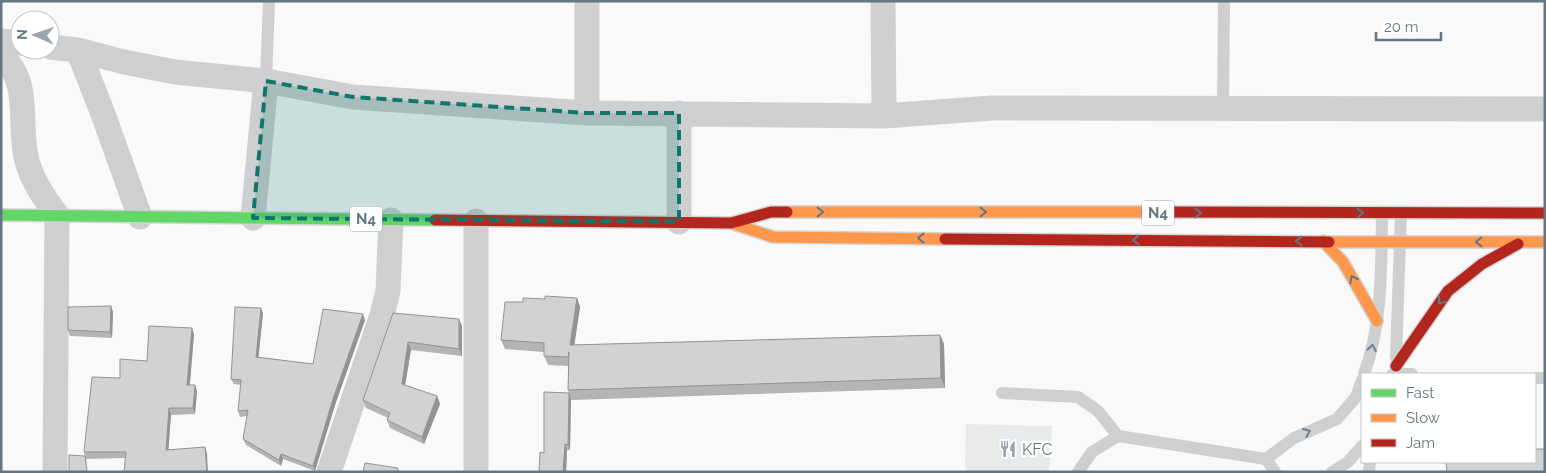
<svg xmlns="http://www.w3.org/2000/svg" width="1546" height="473" font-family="Raleway,sans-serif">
<rect width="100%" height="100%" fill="#f9f9f9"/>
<path fill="#e8e9e9" d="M966 424 1052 426 1049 472H965Z"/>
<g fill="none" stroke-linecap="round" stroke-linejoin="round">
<g stroke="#d5d6d6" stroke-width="14">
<path id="fast" d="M1 215 435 220"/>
</g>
<g stroke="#d5d6d6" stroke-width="14">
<path id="slow" d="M787 212H1147
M731 223 773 237 945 239
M1323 241 1343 262 1377 321
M1329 242H1545"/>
</g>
<g stroke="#d5d6d6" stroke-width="14">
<path id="jam" d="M1147 212 1545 213
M435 220 731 223 771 212H787
M945 239 1329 242
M1396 366 1448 291 1482 264 1518 244"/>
</g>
<path stroke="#cecfd0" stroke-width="12" d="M266 81 269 1
M1223 108 1224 1
M1396 357 1401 213
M1364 374C1383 323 1381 266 1382 213
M1393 374H1412
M1535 378H1545
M1002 393 1078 397 1098 411 1118 436
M1266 459 1294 438 1337 419 1356 397 1362 380
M1078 472 1092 452 1118 436 1266 459 1275 472
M1332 472 1348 462 1362 446
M1369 472 1370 462"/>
<path stroke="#cecfd0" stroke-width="25" d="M587 1V113
M883 1 884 116
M1 41 20 43
M50 47 78 50 124 62 175 72 266 81 353 97 587 113 884 116 992 108 1545 109
M78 50 103 114 140 217
M1 56C33 82 17 126 27 161 33 182 44 198 57 215L55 472
M679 113V222
M253 218 266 81
M329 472 382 315 388 291 391 220
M476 472V221"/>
<use href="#fast" stroke="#63d668" stroke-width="11"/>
<use href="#slow" stroke="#ff974d" stroke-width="11"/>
<use href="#jam" stroke="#b3261e" stroke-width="11"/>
</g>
<path fill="#b3b5b5" d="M577 298 580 307 574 345 940 335 944 344 945 388 571 400 568 390V366L548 365 544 356V352L505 349 501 340 523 302 545 299Z
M111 306 113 312 112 338 70 336 68 330Z
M263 313 258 357 313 364 365 320 335 405 315 471 283 459 281 466 246 445 243 439 247 416 240 417 238 411 241 385 234 384 231 379Z
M393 313 462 326V356L411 350 405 385 437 396 440 404 424 444 390 428 387 420 388 418 366 408 363 400Z
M194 334 190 385H195L197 391 195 414 171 415 168 450 205 447 207 454 126 458 86 459 88 472 84 452 120 378Z
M571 399 570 450H567L566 472H539Z"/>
<path fill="#929394" d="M577 298 580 307 573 354 570 345Z
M111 306 113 312 112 338 110 332Z
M261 308 263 313 258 363 256 357Z
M363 314 365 320 335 405 315 471 313 466 333 399Z
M459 319 462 326V356L459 349Z
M192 328 194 334 189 391 187 385Z
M940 335 944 344 945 388 941 378Z
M408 342 411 350 404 391 402 384Z
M195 385 197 391 195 414 193 408Z
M569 393 571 399 570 450 568 445Z
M437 396 440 404 424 444 422 437Z
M169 408 171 415 168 456 166 450Z
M565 444 567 450 566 472H563Z
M205 447 207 454 208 472H207Z
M281 454 283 459 281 466 279 460Z"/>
<path fill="#d0d2d3" stroke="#929394" d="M545 296 577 298 570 345 940 335 941 378 568 390 569 352 568 357 544 356V343L501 340 505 302H523V298L545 299Z
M111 306 110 332 68 330V307Z
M235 307 261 308 256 357 313 364 323 309 363 314 333 399 313 466 281 454 279 460 243 439 248 410 238 411 241 380 231 379Z
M393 313 459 319V349L408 342 402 384 437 396 422 437 387 420 390 413 363 400Z
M149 326 192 328 187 385H195L193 408H169L166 450 205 447 207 472H124L126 452H84L92 377 120 378V359L147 361Z
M544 392 569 393 568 445 565 444 563 472H539L540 452 544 453Z
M1535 449H1545V472H1447L1446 462H1535Z
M69 455 85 456 87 472H69Z
M365 463 398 468V472H363Z"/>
<defs><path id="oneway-chevron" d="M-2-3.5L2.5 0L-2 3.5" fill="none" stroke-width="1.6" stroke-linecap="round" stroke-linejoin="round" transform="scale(1.25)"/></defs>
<g stroke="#657683">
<use href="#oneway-chevron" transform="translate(820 212)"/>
<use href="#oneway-chevron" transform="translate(983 212)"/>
<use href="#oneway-chevron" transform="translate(1198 213)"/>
<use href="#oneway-chevron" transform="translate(1360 213)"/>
<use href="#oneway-chevron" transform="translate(921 238) rotate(-179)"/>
<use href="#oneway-chevron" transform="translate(1136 240) rotate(-180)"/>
<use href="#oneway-chevron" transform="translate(1299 241) rotate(-180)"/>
<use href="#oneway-chevron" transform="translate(1479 242) rotate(179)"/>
<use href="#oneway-chevron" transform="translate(1353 279) rotate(-119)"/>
<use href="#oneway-chevron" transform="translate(1441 301) rotate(127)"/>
</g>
<g stroke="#707f8b">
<use href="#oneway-chevron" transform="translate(1372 348) rotate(-80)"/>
<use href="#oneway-chevron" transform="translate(1307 432) rotate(-23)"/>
</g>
<path fill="#0f766e" fill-opacity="0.2" stroke="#0f766e" stroke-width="4" stroke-dasharray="10 6" stroke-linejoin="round" d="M266 81 353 97 587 113H679V222L253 218Z"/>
<defs>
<g id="restaurant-bare" transform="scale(1.35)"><path d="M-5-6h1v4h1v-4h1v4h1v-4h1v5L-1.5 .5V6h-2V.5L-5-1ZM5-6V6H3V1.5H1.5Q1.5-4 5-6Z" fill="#99a4ac" stroke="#fff" stroke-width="2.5" paint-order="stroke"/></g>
</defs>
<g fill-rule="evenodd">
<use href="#restaurant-bare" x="1008" y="449"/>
</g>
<g text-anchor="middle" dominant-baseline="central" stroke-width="5" stroke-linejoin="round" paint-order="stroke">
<g fill="#fff" stroke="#939fa8" stroke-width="1">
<rect x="1142" y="200.5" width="32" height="25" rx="4"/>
<rect x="350" y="206.5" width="32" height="25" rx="4"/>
</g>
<g font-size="15" font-weight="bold" fill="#657683">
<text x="1158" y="213">N4</text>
<text x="366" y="219">N4</text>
</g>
<g font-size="16" fill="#657683" stroke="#fff" text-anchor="start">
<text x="1022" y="449">KFC</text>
</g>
</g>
<rect width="1546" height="473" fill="none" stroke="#657683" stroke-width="5"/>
<rect x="1361" y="373" width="175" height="90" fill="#ffffff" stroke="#c1c8cd"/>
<rect x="1371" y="389" width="25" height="8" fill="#63d668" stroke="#c1c8cd"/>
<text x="1406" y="398" font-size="15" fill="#657683">Fast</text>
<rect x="1371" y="414" width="25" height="8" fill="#ff974d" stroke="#c1c8cd"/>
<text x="1406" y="423" font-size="15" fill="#657683">Slow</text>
<rect x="1371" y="439" width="25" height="8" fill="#b3261e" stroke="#c1c8cd"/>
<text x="1406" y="448" font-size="15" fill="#657683">Jam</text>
<g transform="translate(35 35) rotate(272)"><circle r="24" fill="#ffffff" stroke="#c1c8cd"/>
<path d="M0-4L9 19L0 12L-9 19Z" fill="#99a4ac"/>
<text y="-8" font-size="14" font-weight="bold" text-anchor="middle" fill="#657683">N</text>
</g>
<path d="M1376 32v8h65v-8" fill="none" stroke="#657683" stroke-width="2.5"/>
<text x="1384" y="32" font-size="15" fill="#657683" stroke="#ffffff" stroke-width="4" paint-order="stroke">20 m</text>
</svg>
